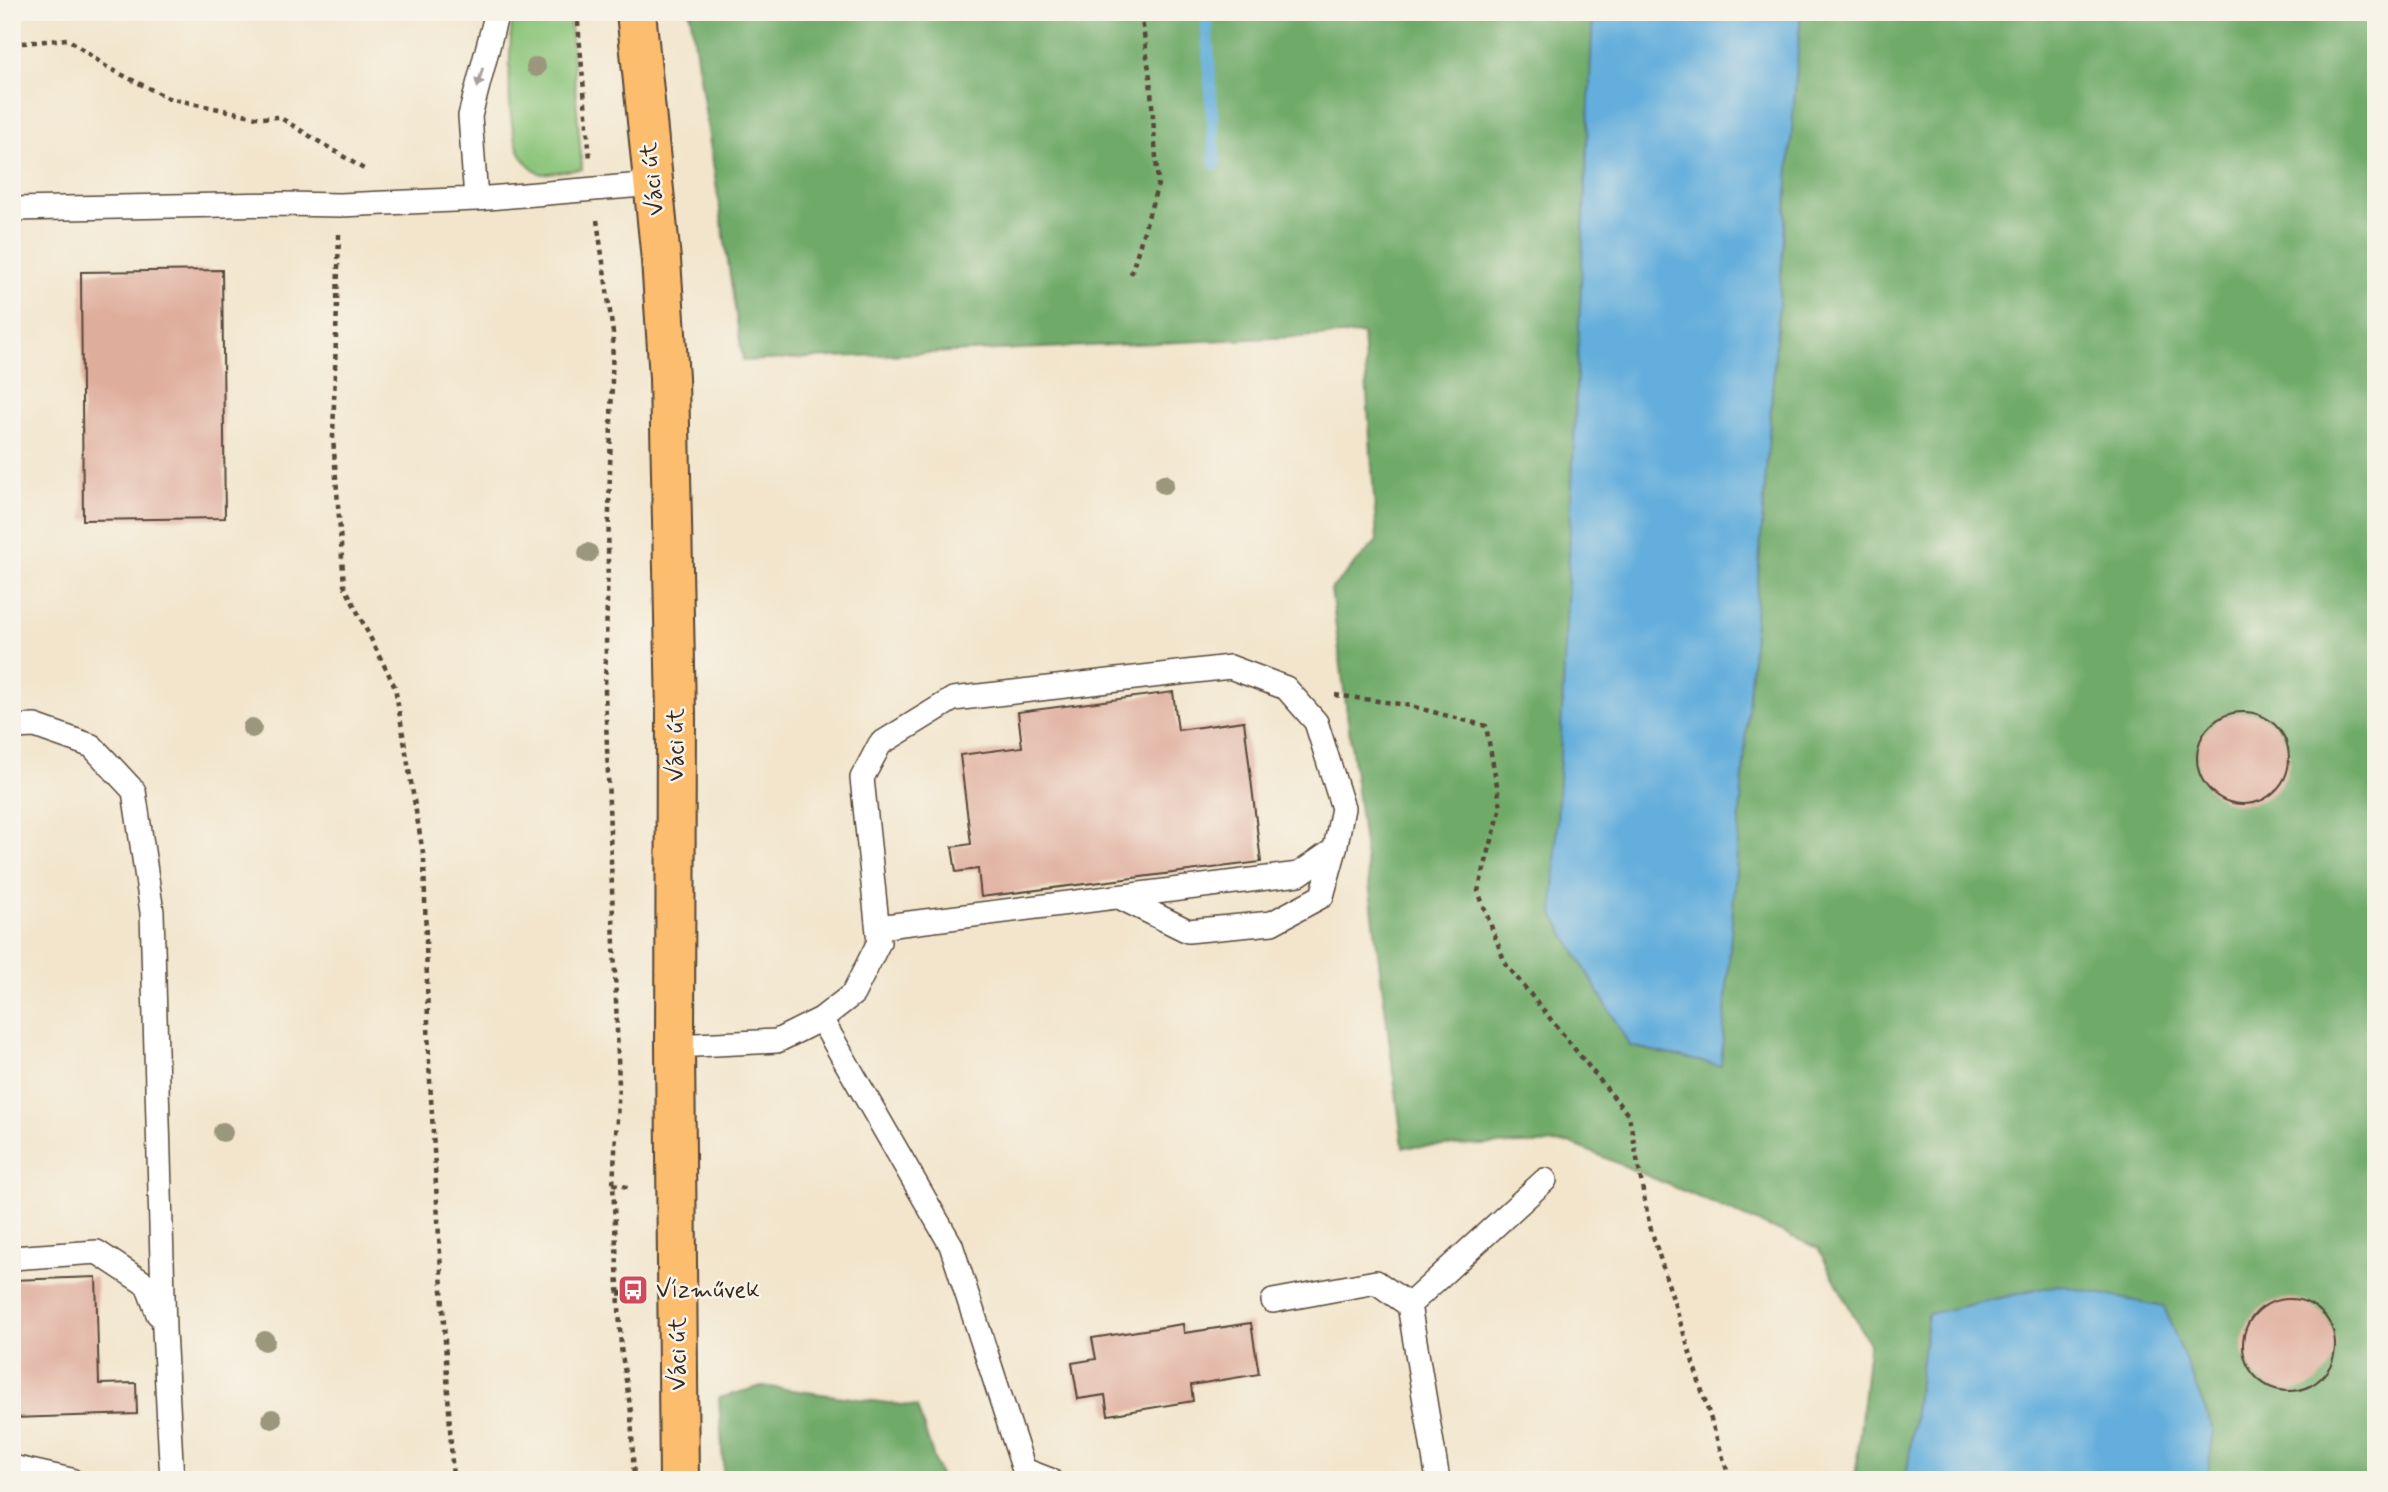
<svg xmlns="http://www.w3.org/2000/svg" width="2388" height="1492" font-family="Mynerve,sans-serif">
<rect width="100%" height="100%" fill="#f7f3e8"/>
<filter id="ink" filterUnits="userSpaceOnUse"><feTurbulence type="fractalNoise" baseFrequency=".0143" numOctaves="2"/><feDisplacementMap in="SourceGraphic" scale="14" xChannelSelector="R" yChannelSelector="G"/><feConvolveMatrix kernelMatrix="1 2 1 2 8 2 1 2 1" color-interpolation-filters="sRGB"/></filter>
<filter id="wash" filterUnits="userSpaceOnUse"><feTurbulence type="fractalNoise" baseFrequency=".00686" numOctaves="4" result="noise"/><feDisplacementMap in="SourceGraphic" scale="28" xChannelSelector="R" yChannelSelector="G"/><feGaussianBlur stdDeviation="1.57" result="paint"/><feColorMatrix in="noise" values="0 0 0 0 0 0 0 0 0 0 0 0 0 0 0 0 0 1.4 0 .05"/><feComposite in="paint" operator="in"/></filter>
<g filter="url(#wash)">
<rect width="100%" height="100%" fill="#f2e5cc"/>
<path fill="#8ac479" stroke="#62774c" stroke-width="2" d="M512 12H569L582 169 541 174C537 171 531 168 528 164 501 136 511 50 512 12Z"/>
<path fill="#6faa69" stroke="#556a44" stroke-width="2" d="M690 12H2376V1480H1855L1869 1344 1818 1248 1570 1143 1403 1147 1331 589 1377 541 1363 334 743 361Z
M762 1386 917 1407 941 1480H724L719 1398Z"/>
<path fill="#64aedc" stroke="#506c7d" stroke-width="2" d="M1593 12H1801L1721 1066 1630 1046 1553 914Z
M2058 1285 2164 1307 2214 1432 2207 1480H1906L1928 1314Z"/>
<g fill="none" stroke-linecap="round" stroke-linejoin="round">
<path stroke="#64aedc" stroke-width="12" d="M1206 12 1215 164"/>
</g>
<g id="blocks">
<path fill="#dfad9c" d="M222 270 225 518 83 520 81 272Z
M1173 692 1178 730 1244 721 1261 862 981 897 978 869 956 872 952 847 971 844 960 755 1022 747 1018 712Z
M2197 758a46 46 0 1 1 92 0a46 46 0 1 1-92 0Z
M96 1277 99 1384 136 1383 137 1414 12 1418V1280Z
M2243 1345a46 46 0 1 1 92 0a46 46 0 1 1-92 0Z
M1251 1323 1259 1374 1191 1385 1193 1401 1108 1415 1105 1395 1078 1399 1072 1363 1096 1359 1092 1338 1183 1324 1184 1333Z"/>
</g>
</g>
<g filter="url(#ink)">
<use href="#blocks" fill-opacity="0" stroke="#564638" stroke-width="2"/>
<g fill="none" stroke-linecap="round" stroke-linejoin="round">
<g stroke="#564638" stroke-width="26">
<path id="lane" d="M476 199 470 116 497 12
M12 209 283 204 340 205 476 199 654 184
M12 727 35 726 92 746 134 791 152 912 164 1330 172 1480
M1119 897 1188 931 1272 923 1322 896 1335 849
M821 1019 951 1245 1024 1470 1050 1480
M675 1046 777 1041 821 1019 853 994 879 942 862 778 880 744 953 699 1230 667 1286 688 1316 722 1343 808 1335 849 1299 874 878 927
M12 1258 97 1252 147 1285 158 1314
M1273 1301 1376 1282 1409 1305
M12 1467 71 1480
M1438 1480 1409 1305 1545 1180"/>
</g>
<g stroke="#564638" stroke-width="42">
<path id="primary" d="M636 12 661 260 669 378 676 712 675 1046 679 1480"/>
</g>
<path stroke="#564638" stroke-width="4.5" stroke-dasharray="5 5" stroke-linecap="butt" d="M577 12 590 159
M12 44 68 39 105 66 168 98 261 118 279 117 367 171
M597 220 613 333 605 691 619 1086 613 1184 621 1348 631 1412 634 1480
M339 234 333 437 344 585 395 687 424 859 429 1063 453 1480
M1131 274 1158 184 1150 78 1141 12
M1335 695 1407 705 1486 726 1501 807 1478 891 1505 963 1629 1116 1649 1223 1730 1480
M613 1184 632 1188
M618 1294 633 1290"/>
<use href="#lane" stroke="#fff" stroke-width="23"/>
<use href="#primary" stroke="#fcbd6e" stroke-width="38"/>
</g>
<g fill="#9b977b">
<circle cx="536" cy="67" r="10"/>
<circle cx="1164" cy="484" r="10"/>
<circle cx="588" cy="553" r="10"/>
<circle cx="252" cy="728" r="10"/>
<circle cx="223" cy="1132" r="10"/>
<circle cx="265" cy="1341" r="10"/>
<circle cx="272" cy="1419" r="10"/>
</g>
<defs><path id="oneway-solid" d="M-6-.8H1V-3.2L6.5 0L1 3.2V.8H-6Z" transform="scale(1.75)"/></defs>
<use fill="#a79f9a" href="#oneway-solid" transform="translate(480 78) rotate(105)"/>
</g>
<defs>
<g id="bus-square" transform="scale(1.575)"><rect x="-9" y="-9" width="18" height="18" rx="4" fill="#d1495b" stroke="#f7f3e8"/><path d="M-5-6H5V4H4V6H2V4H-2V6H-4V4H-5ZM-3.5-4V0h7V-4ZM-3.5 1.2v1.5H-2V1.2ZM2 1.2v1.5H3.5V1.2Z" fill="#fff"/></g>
</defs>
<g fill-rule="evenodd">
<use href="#bus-square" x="633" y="1290"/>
</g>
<g text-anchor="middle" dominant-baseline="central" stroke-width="5" stroke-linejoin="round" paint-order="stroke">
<g font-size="24" fill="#3b2a1e" stroke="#f7f3e8">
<text transform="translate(653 179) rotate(-96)">Váci út</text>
<text transform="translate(676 745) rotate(-90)">Váci út</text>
<text transform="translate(678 1354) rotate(-90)">Váci út</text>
</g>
<g font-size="24" fill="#3b2a1e" stroke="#f7f3e8" text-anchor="start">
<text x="656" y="1290">Vízművek</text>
</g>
</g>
<rect width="2388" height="1492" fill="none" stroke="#f7f3e8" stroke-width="42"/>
</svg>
